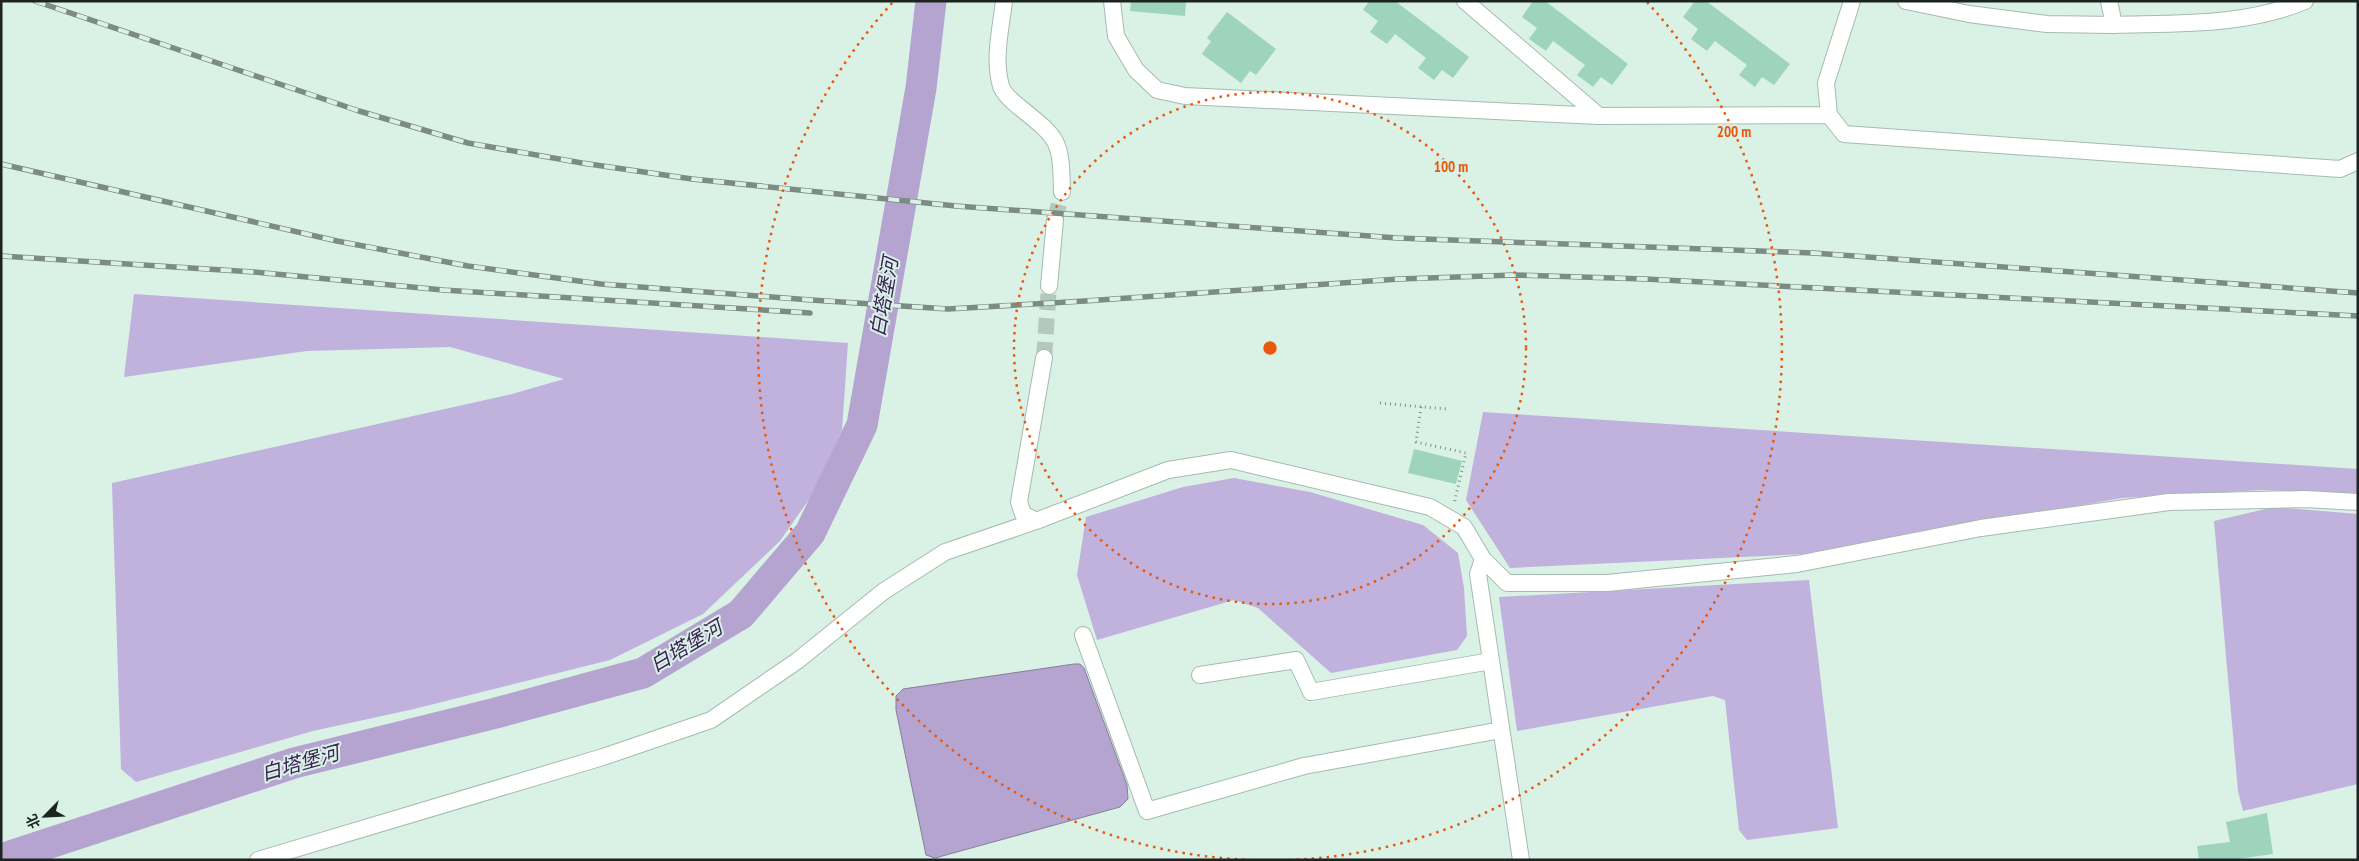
<svg xmlns="http://www.w3.org/2000/svg" width="2359" height="861" font-family="'PT Sans Narrow','Noto Sans SC',sans-serif">
<rect width="100%" height="100%" fill="#daf1e6"/>
<path fill="#c1b1dd" d="M134 294 848 343 842 430 819 485 780 541 703 614 610 660 414 709 313 731 136 782 121 769 112 483 512 394 564 379 450 347 307 351 124 377Z
M1483 412 2358 469V495L2262 490 2122 498 1806 554 1510 568 1466 500Z
M1234 478 1310 492 1423 525 1458 553 1464 588 1467 636 1457 650 1331 673 1258 608 1234 600 1097 640 1077 575 1086 517 1183 487Z
M2274 507 2358 514V784L2243 811 2238 791 2214 521Z
M1809 580 1838 828 1747 840 1739 830 1725 700 1713 696 1517 731 1499 597Z"/>
<path fill="#b4a4cf" stroke="#867e9b" d="M1074 664H1080L1084 668 1127 785 1128 799 1120 807 935 858 926 855 896 710V696L903 689Z"/>
<g fill="none" stroke-linecap="round" stroke-linejoin="round">
<path stroke="#b4a4cf" stroke-width="31" d="M1 859 294 763 496 713 643 673 741 614 810 533 862 425 921 88 931 1"/>
</g>
<path fill="#9fd4bc" d="M1131 1H1186L1185 16 1130 11Z
M1369 1H1395L1469 57 1453 78 1442 70 1434 80 1418 68 1426 58 1395 34 1387 44 1370 32 1378 21 1363 10Z
M1533 1H1545L1628 64 1612 85 1601 77 1593 87 1577 75 1585 65 1553 41 1546 51 1529 39 1537 28 1522 17Z
M1695 1H1706L1790 64 1774 85 1762 77 1755 87 1739 75 1747 65 1715 41 1707 51 1691 39 1698 29 1683 17Z
M1227 12 1276 49 1256 75 1250 71 1241 83 1202 54 1211 41 1207 38Z
M1414 449 1462 461 1456 484 1408 473Z
M2267 813 2273 854 2230 860H2199L2197 846 2230 842 2226 822Z"/>
<g fill="none" stroke-linecap="round" stroke-linejoin="round">
<path stroke="#b4c8bf" stroke-width="16" stroke-dasharray="16 8" stroke-linecap="butt" d="M1055 220 1062 192
M1044 358 1049 286"/>
<g stroke="#a5bbb0" stroke-width="18">
<path id="minor" d="M1004 1C1001 28 993 59 1001 86 1003 93 1012 101 1018 106 1059 139 1061 139 1062 192
M1112 1 1116 36 1136 70 1157 90 1185 96 1599 116 1829 115
M1465 1 1599 116
M1852 1 1826 83 1829 115 1844 134 2340 169 2358 161
M1906 1 1969 14 2047 24 2114 25
M2109 1 2114 25C2178 23 2245 26 2305 1
M1049 286 1055 220
M1044 358 1019 502 1023 514 1036 521 1168 470 1231 460 1430 507 1464 527 1483 559 1507 583H1607L1797 564 1981 528 2169 502 2305 499 2358 502
M1483 559 1478 574 1521 860
M1083 635 1147 811 1304 766 1501 730
M1200 675 1296 660 1311 692 1491 661
M258 860 603 757 711 720 797 661 884 591 945 552 1036 521"/>
</g>
<path stroke="#81918a" stroke-width="3" stroke-dasharray="1 4" stroke-linecap="butt" d="M1380 403 1447 409
M1421 407 1416 442 1466 453 1454 504"/>
<use href="#minor" stroke="#fff" stroke-width="16"/>
<g stroke="#7c8c85" stroke-width="5.5">
<path id="rail" d="M35 1 359 111 468 143 582 163 692 179 956 206 1397 238 1813 253 2358 293
M1 164 337 241 468 266 601 284 811 300 948 309 1085 301 1399 279 1515 275 1645 279 2358 316
M1 256 254 272 443 290 810 313"/>
</g>
<use href="#rail" stroke="#daf1e6" stroke-width="4" stroke-dasharray="11" stroke-linecap="butt"/>
</g>
<g fill="none" stroke="#e8590c" stroke-width="2.5" stroke-dasharray="2.5 5">
<circle cx="1270" cy="348" r="256"/>
<path d="M1252 860A512 512 0 0 1 893 2M1647 2A512 512 0 0 1 1288 860"/>
</g>
<g text-anchor="middle" dominant-baseline="central" stroke-width="4" stroke-linejoin="round" paint-order="stroke">
<g font-size="20" font-style="italic" fill="#3b2358" stroke="#daf1e6">
<text transform="translate(884 297) rotate(-80)">白塔堡河</text>
<text transform="translate(686 646) rotate(-31)">白塔堡河</text>
<text transform="translate(300 763) rotate(-16)">白塔堡河</text>
</g>
</g>
<circle cx="1270" cy="348" r="8" fill="#e8590c" stroke="#daf1e6" stroke-width="2.5"/>
<g font-size="15" text-anchor="middle" font-weight="bold" fill="#e8590c" stroke="#daf1e6" stroke-width="4" stroke-linejoin="round" paint-order="stroke">
<text x="1734" y="137">200 m</text>
<text x="1451" y="172">100 m</text>
</g>
<rect width="2359" height="861" fill="none" stroke="#1c2421" stroke-width="5"/>
<g transform="translate(45 816) rotate(246)" stroke="#daf1e6" stroke-width="4" paint-order="stroke">
<path d="M0-4L9 19L0 12L-9 19Z" fill="#1c2421"/>
<text y="-8" font-size="14" font-weight="bold" text-anchor="middle" fill="#1c2421">北</text>
</g>
</svg>
